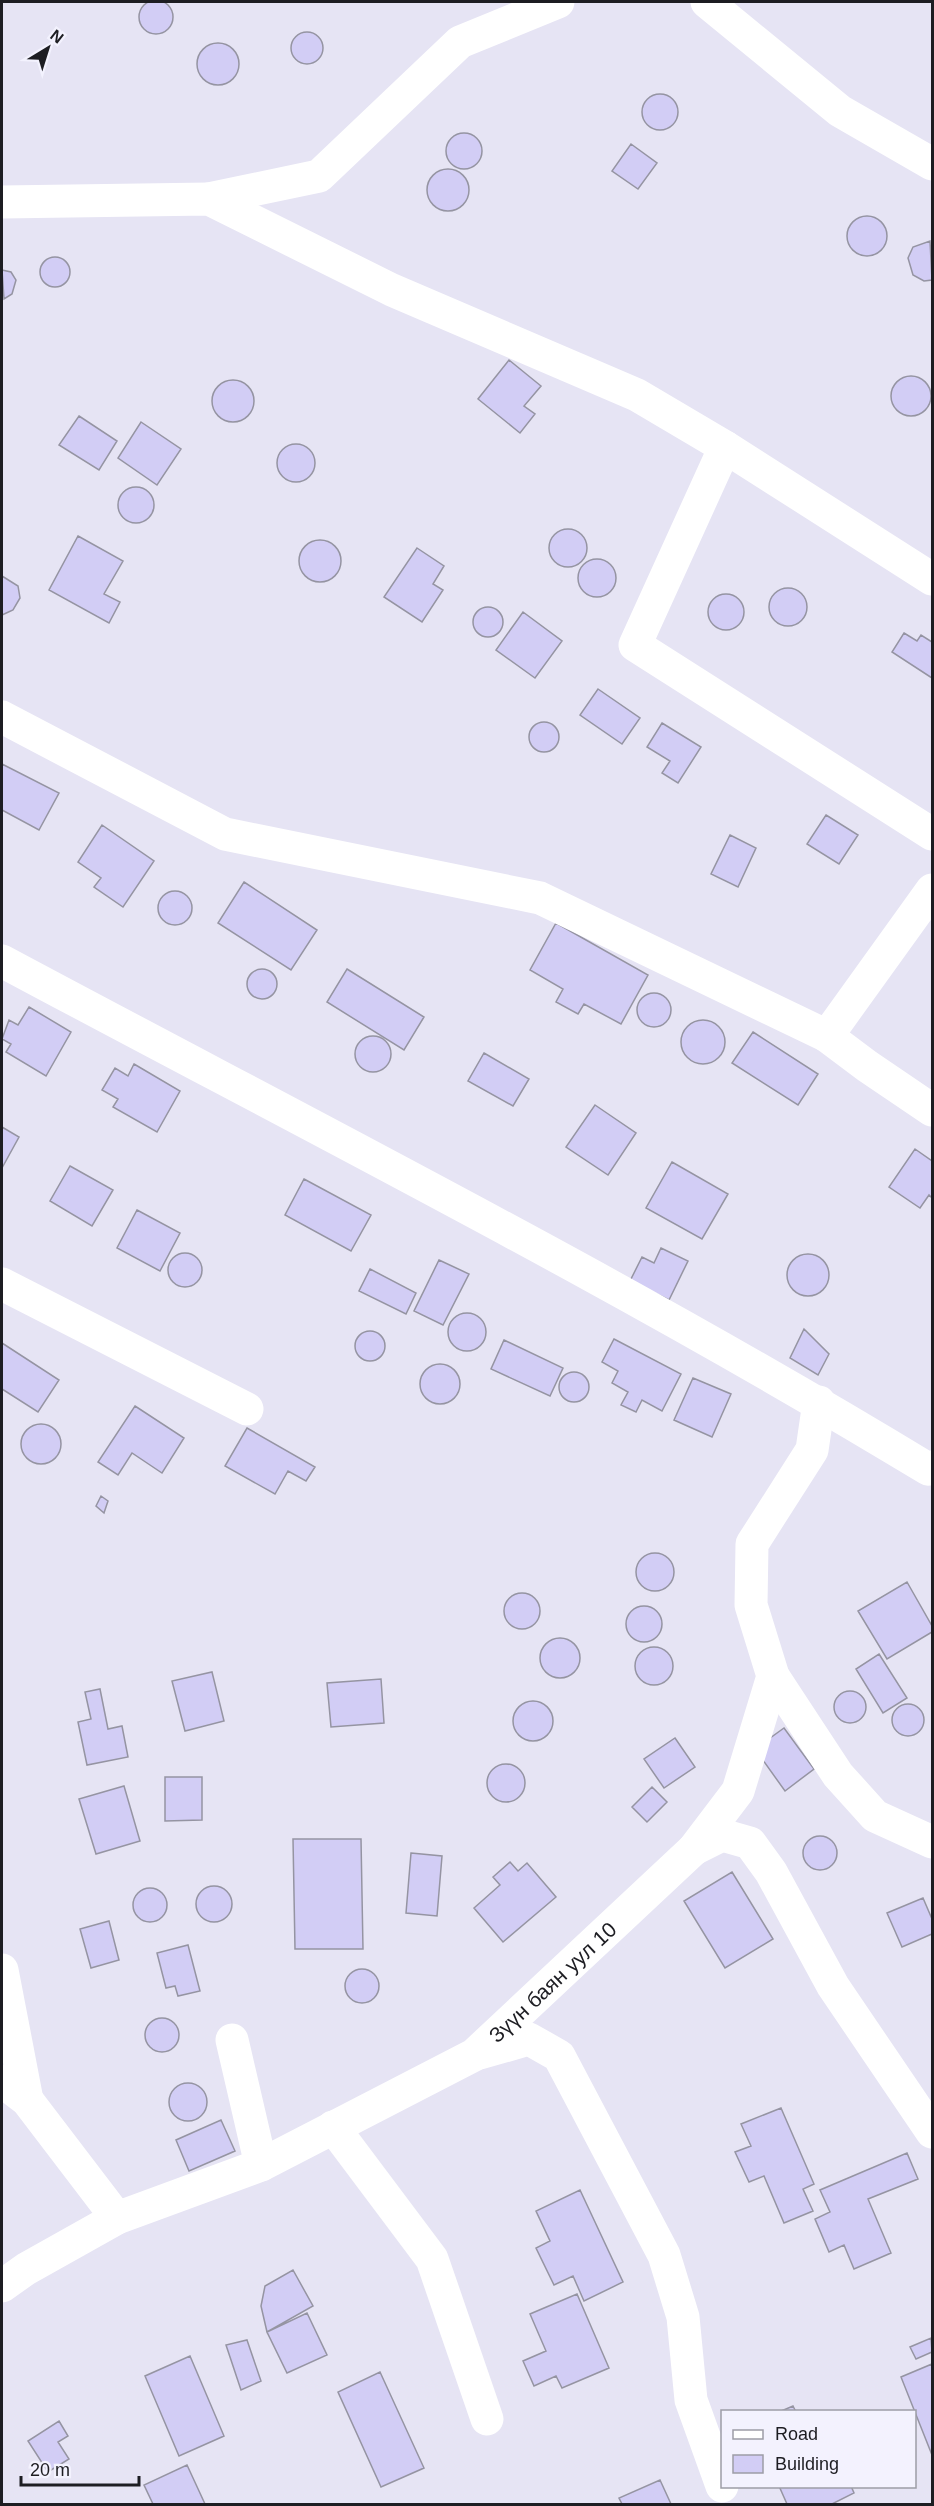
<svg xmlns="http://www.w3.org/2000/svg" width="934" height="2506" font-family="Arial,sans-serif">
<rect width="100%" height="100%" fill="#e6e4f4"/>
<path fill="#d2cdf5" stroke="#9594a2" stroke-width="1.5" d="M139 17a17 17 0 1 1 34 0a17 17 0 1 1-34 0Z
M291 48a16 16 0 1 1 32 0a16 16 0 1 1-32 0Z
M197 64a21 21 0 1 1 42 0a21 21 0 1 1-42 0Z
M642 112a18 18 0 1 1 36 0a18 18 0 1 1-36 0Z
M446 151a18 18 0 1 1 36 0a18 18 0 1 1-36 0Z
M631 144 657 163 638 189 612 171Z
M427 190a21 21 0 1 1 42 0a21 21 0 1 1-42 0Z
M847 236a20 20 0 1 1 40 0a20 20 0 1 1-40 0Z
M930 241 932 280 924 281 913 275 908 258 913 247Z
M40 272a15 15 0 1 1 30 0a15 15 0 1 1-30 0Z
M2 270 11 272 16 280 12 294 4 299Z
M509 360 541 386 524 406 535 414 520 433 478 399Z
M891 396a20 20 0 1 1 40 0a20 20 0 1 1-40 0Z
M212 401a21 21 0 1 1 42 0a21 21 0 1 1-42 0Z
M79 416 117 441 99 470 59 445Z
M141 422 181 449 157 485 118 458Z
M277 463a19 19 0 1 1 38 0a19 19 0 1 1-38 0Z
M118 505a18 18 0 1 1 36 0a18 18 0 1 1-36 0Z
M549 548a19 19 0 1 1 38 0a19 19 0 1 1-38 0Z
M78 536 123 561 104 594 120 602 109 623 49 590Z
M299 561a21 21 0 1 1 42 0a21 21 0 1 1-42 0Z
M417 548 444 566 433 584 443 590 422 622 384 597Z
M578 578a19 19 0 1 1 38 0a19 19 0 1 1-38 0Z
M2 576 18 586 20 598 13 610 2 615Z
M769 607a19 19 0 1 1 38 0a19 19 0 1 1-38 0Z
M708 612a18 18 0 1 1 36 0a18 18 0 1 1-36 0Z
M473 622a15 15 0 1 1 30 0a15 15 0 1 1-30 0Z
M523 612 562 641 535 678 496 650Z
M904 633 917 641 921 635 932 642V678L892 652Z
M598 689 640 718 622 744 580 715Z
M529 737a15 15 0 1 1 30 0a15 15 0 1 1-30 0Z
M662 723 701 747 678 783 662 773 670 761 647 747Z
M2 764 59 793 39 830 2 810Z
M826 815 858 835 839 864 807 844Z
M102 825 154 861 123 907 94 887 101 878 78 862Z
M730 835 756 848 738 887 711 874Z
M244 882 317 930 291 970 218 923Z
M158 908a17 17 0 1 1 34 0a17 17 0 1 1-34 0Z
M556 923 648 975 621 1024 584 1004 578 1014 556 1002 563 989 530 970Z
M347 969 424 1017 404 1050 327 1002Z
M247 984a15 15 0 1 1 30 0a15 15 0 1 1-30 0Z
M637 1010a17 17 0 1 1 34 0a17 17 0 1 1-34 0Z
M29 1007 71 1032 46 1076 6 1052 11 1044 2 1039 9 1020 18 1025Z
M681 1042a22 22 0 1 1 44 0a22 22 0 1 1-44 0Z
M753 1032 818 1074 798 1105 732 1063Z
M355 1054a18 18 0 1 1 36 0a18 18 0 1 1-36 0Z
M484 1053 529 1079 513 1106 468 1081Z
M134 1064 180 1091 157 1132 113 1107 118 1099 102 1090 115 1068 128 1076Z
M595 1105 636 1133 608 1175 566 1147Z
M2 1127 19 1137 2 1168Z
M915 1149 932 1161V1198L929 1195 920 1208 889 1187Z
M672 1162 728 1194 702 1239 646 1208Z
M70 1166 113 1190 92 1226 50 1201Z
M304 1179 371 1215 351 1251 285 1215Z
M137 1210 180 1233 160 1271 117 1248Z
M661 1248 688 1261 669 1300 630 1281 642 1257 654 1263Z
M168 1270a17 17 0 1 1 34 0a17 17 0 1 1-34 0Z
M787 1275a21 21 0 1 1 42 0a21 21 0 1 1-42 0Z
M439 1260 469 1274 443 1325 414 1311Z
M370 1269 416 1293 406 1314 359 1291Z
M448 1332a19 19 0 1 1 38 0a19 19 0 1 1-38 0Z
M804 1329 829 1354 818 1375 790 1358Z
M355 1346a15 15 0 1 1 30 0a15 15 0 1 1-30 0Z
M614 1339 681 1374 662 1411 642 1400 636 1412 621 1405 628 1392 612 1383 618 1371 602 1362Z
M504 1340 563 1368 550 1396 491 1369Z
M2 1343 59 1380 38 1412 2 1389Z
M420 1384a20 20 0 1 1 40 0a20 20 0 1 1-40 0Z
M559 1387a15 15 0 1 1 30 0a15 15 0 1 1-30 0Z
M693 1378 731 1394 712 1437 674 1420Z
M135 1406 184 1438 162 1473 132 1453 118 1475 98 1462Z
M21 1444a20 20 0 1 1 40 0a20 20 0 1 1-40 0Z
M247 1428 315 1467 306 1481 288 1471 275 1494 225 1466Z
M101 1496 108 1501 104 1513 96 1506Z
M636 1572a19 19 0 1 1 38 0a19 19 0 1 1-38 0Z
M907 1582 932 1626V1632L887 1659 858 1611Z
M504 1611a18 18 0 1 1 36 0a18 18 0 1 1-36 0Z
M626 1624a18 18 0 1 1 36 0a18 18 0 1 1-36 0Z
M540 1658a20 20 0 1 1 40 0a20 20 0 1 1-40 0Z
M635 1666a19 19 0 1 1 38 0a19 19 0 1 1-38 0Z
M879 1654 907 1698 883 1713 856 1669Z
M212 1672 224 1721 185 1731 172 1681Z
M381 1679 384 1723 331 1727 327 1683Z
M100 1689 108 1729 122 1726 128 1757 87 1765 78 1722 91 1719 85 1692Z
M834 1707a16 16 0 1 1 32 0a16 16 0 1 1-32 0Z
M513 1721a20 20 0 1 1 40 0a20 20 0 1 1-40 0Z
M892 1720a16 16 0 1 1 32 0a16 16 0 1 1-32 0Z
M784 1728 814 1769 785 1791 755 1749Z
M675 1738 695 1767 664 1788 644 1759Z
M487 1783a19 19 0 1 1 38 0a19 19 0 1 1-38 0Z
M165 1777H202V1820L165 1821Z
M124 1786 140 1841 96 1854 79 1799Z
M652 1787 667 1802 647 1822 632 1807Z
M803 1853a17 17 0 1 1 34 0a17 17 0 1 1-34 0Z
M293 1839H361L363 1949H295Z
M411 1853 442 1856 437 1916 406 1913Z
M510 1862 518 1871 527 1863 556 1897 503 1942 474 1908 500 1885 493 1877Z
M732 1872 773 1939 725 1968 684 1901Z
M196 1904a18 18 0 1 1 36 0a18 18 0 1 1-36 0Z
M133 1905a17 17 0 1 1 34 0a17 17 0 1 1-34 0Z
M923 1898 932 1919V1934L902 1947 887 1913Z
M109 1921 119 1960 91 1968 80 1929Z
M188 1945 200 1991 178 1996 175 1986 166 1988 157 1953Z
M345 1986a17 17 0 1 1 34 0a17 17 0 1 1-34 0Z
M145 2035a17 17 0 1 1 34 0a17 17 0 1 1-34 0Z
M169 2102a19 19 0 1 1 38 0a19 19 0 1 1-38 0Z
M781 2108 814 2184 803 2189 813 2211 784 2223 764 2176 749 2182 735 2152 751 2146 741 2124Z
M221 2120 235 2151 189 2171 176 2140Z
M907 2153 918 2179 868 2199 891 2253 854 2269 844 2245 829 2252 815 2219 830 2212 820 2190Z
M580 2190 623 2282 584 2301 573 2276 554 2285 536 2248 550 2241 536 2211Z
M293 2270 313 2306 267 2332 261 2306 265 2286Z
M577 2294 609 2368 562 2388 556 2376 534 2386 523 2361 546 2351 530 2314Z
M307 2313 327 2355 287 2373 267 2332Z
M931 2338 932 2352 916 2359 910 2347Z
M247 2340 261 2381 241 2390 226 2345Z
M190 2356 224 2436 179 2456 145 2376Z
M932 2364V2455L901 2377Z
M380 2372 424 2468 381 2487 338 2392Z
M793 2406 796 2412H779Z
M59 2421 68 2436 58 2442 69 2459 48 2472 28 2441Z
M187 2465 205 2504H153L144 2485Z
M660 2480 671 2504H622L619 2498Z
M779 2486H851L854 2493 832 2504H787Z"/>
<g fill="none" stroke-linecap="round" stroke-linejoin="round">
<g stroke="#fff" stroke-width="33">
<path d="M707 2 840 111 932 164"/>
<path d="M209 199 319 176 460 42 558 2"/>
<path d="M2 202 209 199 392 290 637 395 725 447 932 579"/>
<path d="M725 447 635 645 932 834"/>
<path d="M2 717 225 834 540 898 827 1036 932 890"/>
<path d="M2 961C312 1127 627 1286 928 1469L932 1467"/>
<path d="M827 1036 867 1066 932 1110"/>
<path d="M2 1284 247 1409"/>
<path d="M773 1676 838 1775 875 1816 932 1842"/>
<path d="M694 1849 722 1835 750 1843 771 1872 833 1986 932 2132"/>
<path d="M2 1970 27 2100"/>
<path d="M232 2040 261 2165"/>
<path d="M480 2053 529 2039 559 2056 664 2255 683 2317 691 2400 722 2486"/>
<path d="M2 2081 27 2100 117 2218"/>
<path d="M333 2127 432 2259 487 2419"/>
<path id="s1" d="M2 2286 26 2269 117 2218 261 2165 474 2055 694 1849 738 1791 773 1676 751 1605 752 1544 812 1450 819 1402"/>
</g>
</g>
<g text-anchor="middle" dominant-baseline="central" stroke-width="5" stroke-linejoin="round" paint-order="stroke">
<g font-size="21" fill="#1d1d22" stroke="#f3f2fe">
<text stroke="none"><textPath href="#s1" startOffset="634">Зүүн баян уул 10</textPath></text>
</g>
</g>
<rect width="934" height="2506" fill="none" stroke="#1d1d22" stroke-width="6"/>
<rect x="721" y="2410" width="195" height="78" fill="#f3f2fe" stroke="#9d9da6" stroke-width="1.5"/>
<rect x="733" y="2430" width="30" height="9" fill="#ffffff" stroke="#9d9da6" stroke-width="1.5"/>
<text x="775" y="2440" font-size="18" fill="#1d1d22">Road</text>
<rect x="733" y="2455" width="30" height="18" fill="#d2cdf5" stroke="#9d9da6" stroke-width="1.5"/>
<text x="775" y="2470" font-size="18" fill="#1d1d22">Building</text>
<g transform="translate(48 48) rotate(38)" stroke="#f3f2fe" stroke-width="4.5" paint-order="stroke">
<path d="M0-4.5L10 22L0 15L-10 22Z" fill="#1d1d22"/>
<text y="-9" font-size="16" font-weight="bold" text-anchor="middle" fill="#1d1d22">N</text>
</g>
<path d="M21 2476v9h118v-9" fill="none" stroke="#1d1d22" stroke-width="3"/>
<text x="30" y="2476" font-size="18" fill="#1d1d22" stroke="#f3f2fe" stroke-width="4.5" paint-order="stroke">20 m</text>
</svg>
